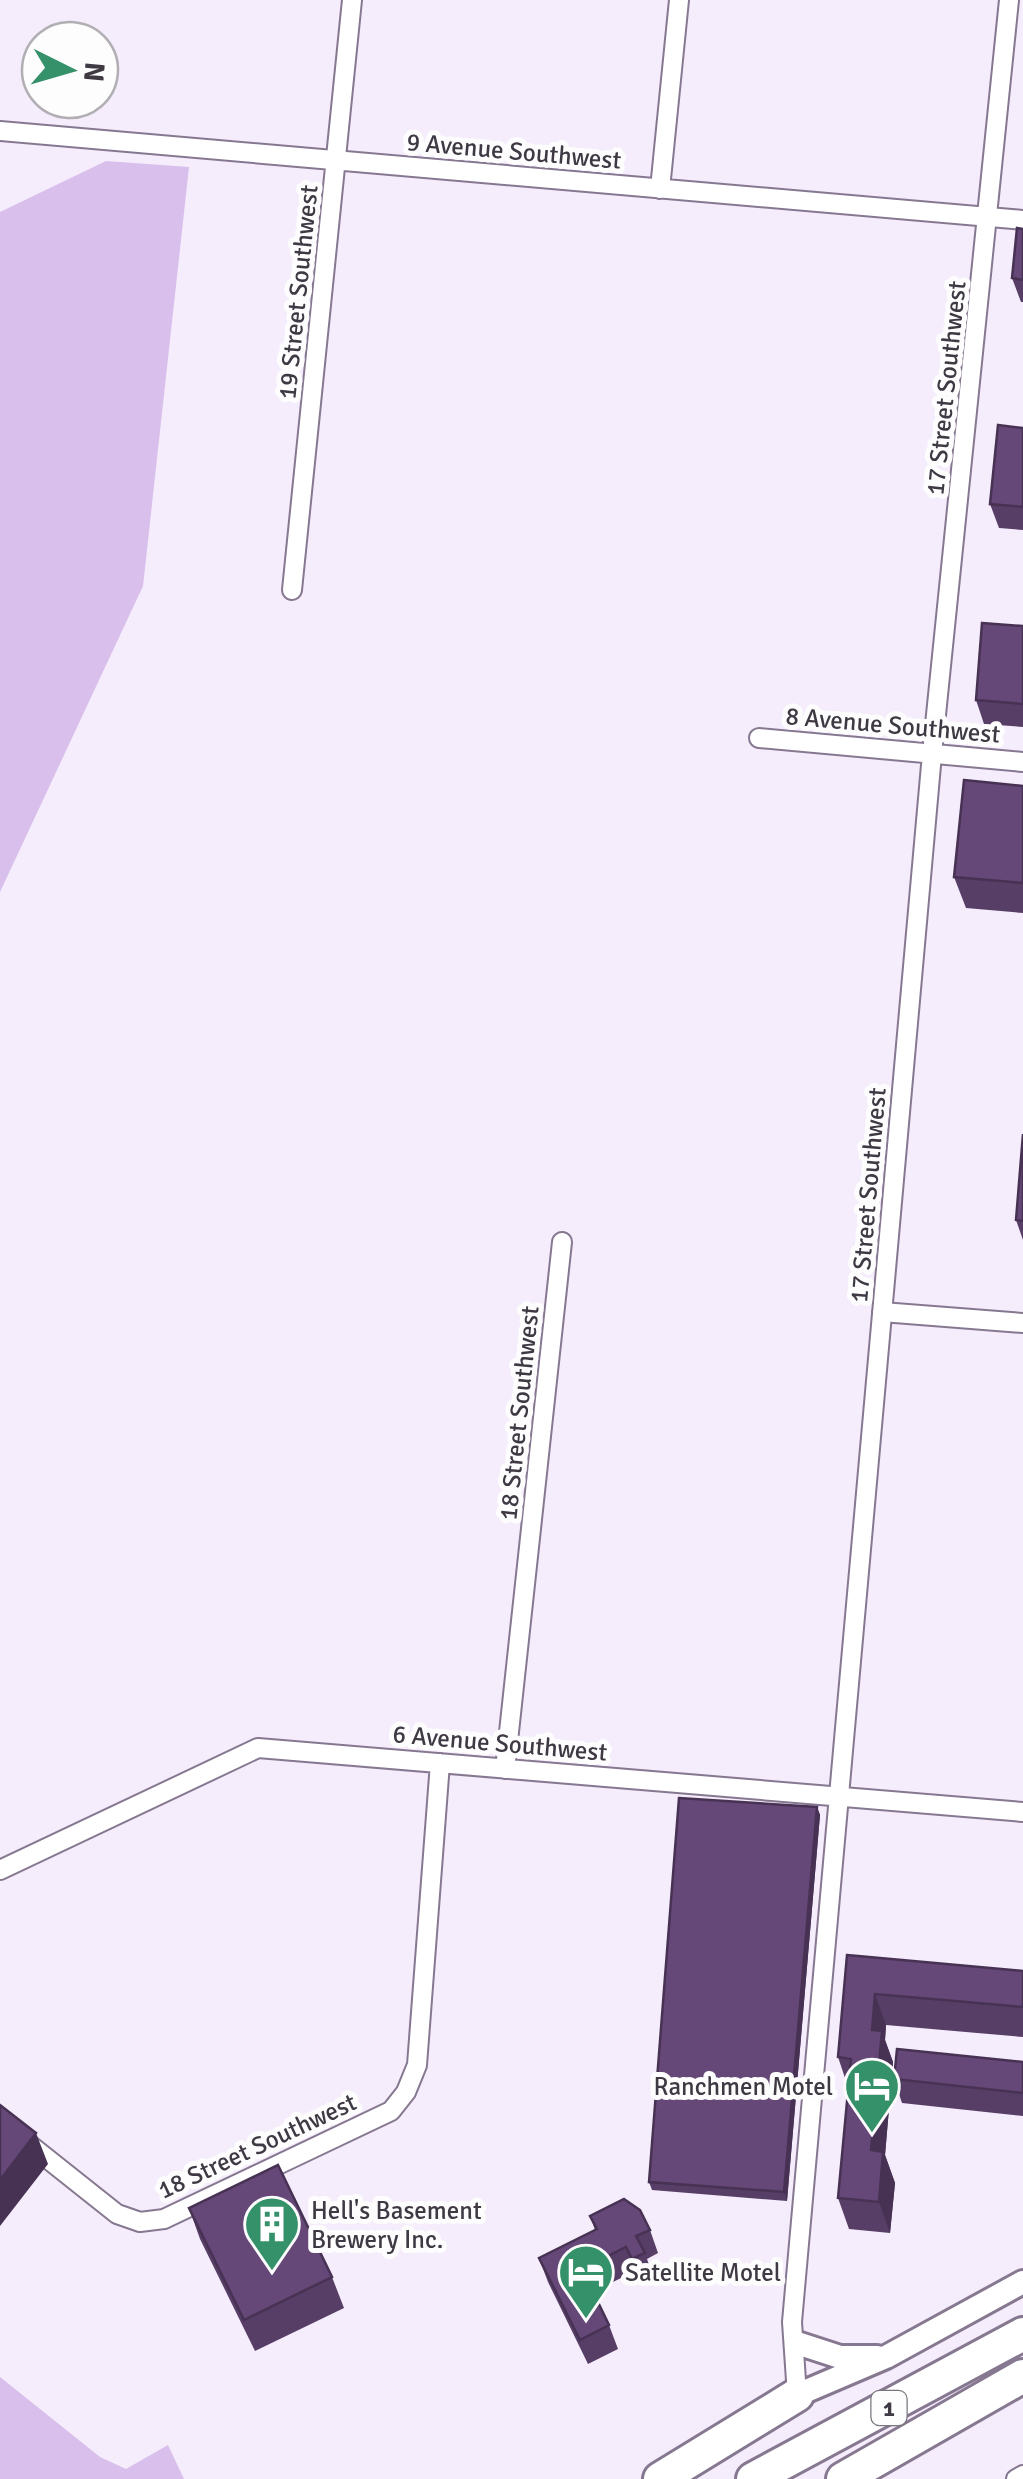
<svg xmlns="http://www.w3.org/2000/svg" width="1023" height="2479" font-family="Signika,sans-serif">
<rect width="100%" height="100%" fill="#f5ecfc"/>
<path fill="#d9bfeb" d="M106 161 189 167 143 586 0 892V212Z
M0 2377 100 2457 126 2469 168 2445 184 2479H0Z"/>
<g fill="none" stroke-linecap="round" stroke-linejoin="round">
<g stroke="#867890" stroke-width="22">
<path id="minor" d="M0 131 1023 220
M660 189 679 0
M292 590 352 0
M759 738 1023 762
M882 1312 1023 1323
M505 1769 562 1242
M0 1870 258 1748 1023 1812
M0 2121 117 2214 140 2222 164 2219 391 2111 406 2092 417 2065 440 1763
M797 2395 792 2322 932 754 1009 0
M1016 2479 1023 2475"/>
</g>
<g stroke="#867890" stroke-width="28">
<path id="tertiary" d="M797 2343 840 2357H877
M797 2395 886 2357 1023 2282"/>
</g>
<g stroke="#867890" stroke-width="38">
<path id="motorway" d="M660 2479 797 2395
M753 2479 1023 2334
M843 2479 1023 2376"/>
</g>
<use href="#minor" stroke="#fff" stroke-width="18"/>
<use href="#tertiary" stroke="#fff" stroke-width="22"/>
<use href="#motorway" stroke="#fff" stroke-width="32"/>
</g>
<path fill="#573e67" d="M1023 229V302H1021L1012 278Z
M1023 428V530L999 528 990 504Z
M1023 626V727L984 724 976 700Z
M1023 786V913L966 908 954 877Z
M1023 1134V1240L1016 1220Z
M817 1807 820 1815 787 2201 652 2190 649 2182Z
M847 1955 1023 1971V2037L886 2025 885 2040 893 2062 885 2155 895 2183 890 2233 849 2229 838 2198 848 2087 838 2057Z
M1023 2062V2116L902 2103 894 2079Z
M189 2208 332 2277 344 2308 255 2351 200 2239Z
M590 2216 650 2230 658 2253 647 2259 653 2277 641 2283 635 2271 593 2292 609 2325 618 2349 588 2364 548 2282 539 2258 595 2230Z"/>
<path fill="#473254" d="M817 1807 820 1815 787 2201 784 2192Z
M875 1994 886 2025 885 2040 893 2062 885 2155 895 2183 890 2233 879 2202 871 2150 872 2030Z
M36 2133 48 2164 0 2226V2180Z"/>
<path fill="#654878" stroke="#473254" stroke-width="2.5" d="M1017 228 1023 229V280L1012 278Z
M998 425 1023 428V507L990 504Z
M982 623 1023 626V704L976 700Z
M964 780 1023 786V883L954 877Z
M1023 1134V1221L1016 1220Z
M679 1798 817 1807 784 2192 649 2182Z
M847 1955 1023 1971V2007L875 1994 872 2030 882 2031 871 2150 883 2152 879 2202 838 2198 851 2059 838 2057Z
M897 2049 1023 2062V2093L894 2079Z
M0 2105 36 2133 0 2180Z
M278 2165 332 2277 244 2320 189 2208Z
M624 2199 640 2210 650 2230 636 2236 645 2253 632 2259 626 2247 582 2269 609 2325 580 2340 539 2258 597 2229 590 2216Z"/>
<defs>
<g id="hotel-pin" transform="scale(2.875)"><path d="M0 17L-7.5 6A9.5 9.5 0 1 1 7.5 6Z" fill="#359169" stroke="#fdfdfd"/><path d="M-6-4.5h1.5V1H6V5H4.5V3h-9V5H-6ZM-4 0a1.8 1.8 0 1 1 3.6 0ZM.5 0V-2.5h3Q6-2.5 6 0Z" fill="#fff"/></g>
<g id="building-pin" transform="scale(2.875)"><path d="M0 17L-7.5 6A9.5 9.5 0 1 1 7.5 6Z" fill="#359169" stroke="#fdfdfd"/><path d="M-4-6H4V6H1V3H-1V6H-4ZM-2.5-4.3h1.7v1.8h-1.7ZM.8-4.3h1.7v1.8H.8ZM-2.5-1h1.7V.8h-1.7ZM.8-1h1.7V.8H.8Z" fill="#fff"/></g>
</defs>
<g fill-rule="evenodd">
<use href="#hotel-pin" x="872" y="2086"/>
<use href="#building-pin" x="272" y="2224"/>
<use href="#hotel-pin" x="586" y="2272"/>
</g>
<g text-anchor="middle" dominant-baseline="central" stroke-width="10" stroke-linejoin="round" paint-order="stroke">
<rect fill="#fdfdfd" stroke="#78747c" stroke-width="2.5" x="871.5" y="2391" width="35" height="34" rx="8"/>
<g font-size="22" font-weight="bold" fill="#3f3944">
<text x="889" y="2408">1</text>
</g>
<g font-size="25" fill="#3f3944" stroke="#fdfdfd">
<text transform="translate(514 151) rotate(5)">9 Avenue Southwest</text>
<text transform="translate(298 292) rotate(-84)">19 Street Southwest</text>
<text transform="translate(946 388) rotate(-84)">17 Street Southwest</text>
<text transform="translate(893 725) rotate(5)">8 Avenue Southwest</text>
<text transform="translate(868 1195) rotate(-85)">17 Street Southwest</text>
<text transform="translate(519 1413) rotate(-84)">18 Street Southwest</text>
<text transform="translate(500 1743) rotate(5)">6 Avenue Southwest</text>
<text transform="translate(257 2146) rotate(-25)">18 Street Southwest</text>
</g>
<g font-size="25" fill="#3f3944" stroke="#fdfdfd" text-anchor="start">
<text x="833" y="2086" text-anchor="end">Ranchmen Motel</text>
<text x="311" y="2210">Hell's Basement<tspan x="311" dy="29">Brewery Inc.</tspan></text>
<text x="625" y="2272">Satellite Motel</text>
</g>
</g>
<g transform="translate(70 70) rotate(95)"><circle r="48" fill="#fdfdfd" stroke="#b1afb3" stroke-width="2.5"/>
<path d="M0-8L18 38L0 25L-18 38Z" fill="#359169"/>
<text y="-15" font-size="28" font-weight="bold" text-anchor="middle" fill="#3f3944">N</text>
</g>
</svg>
